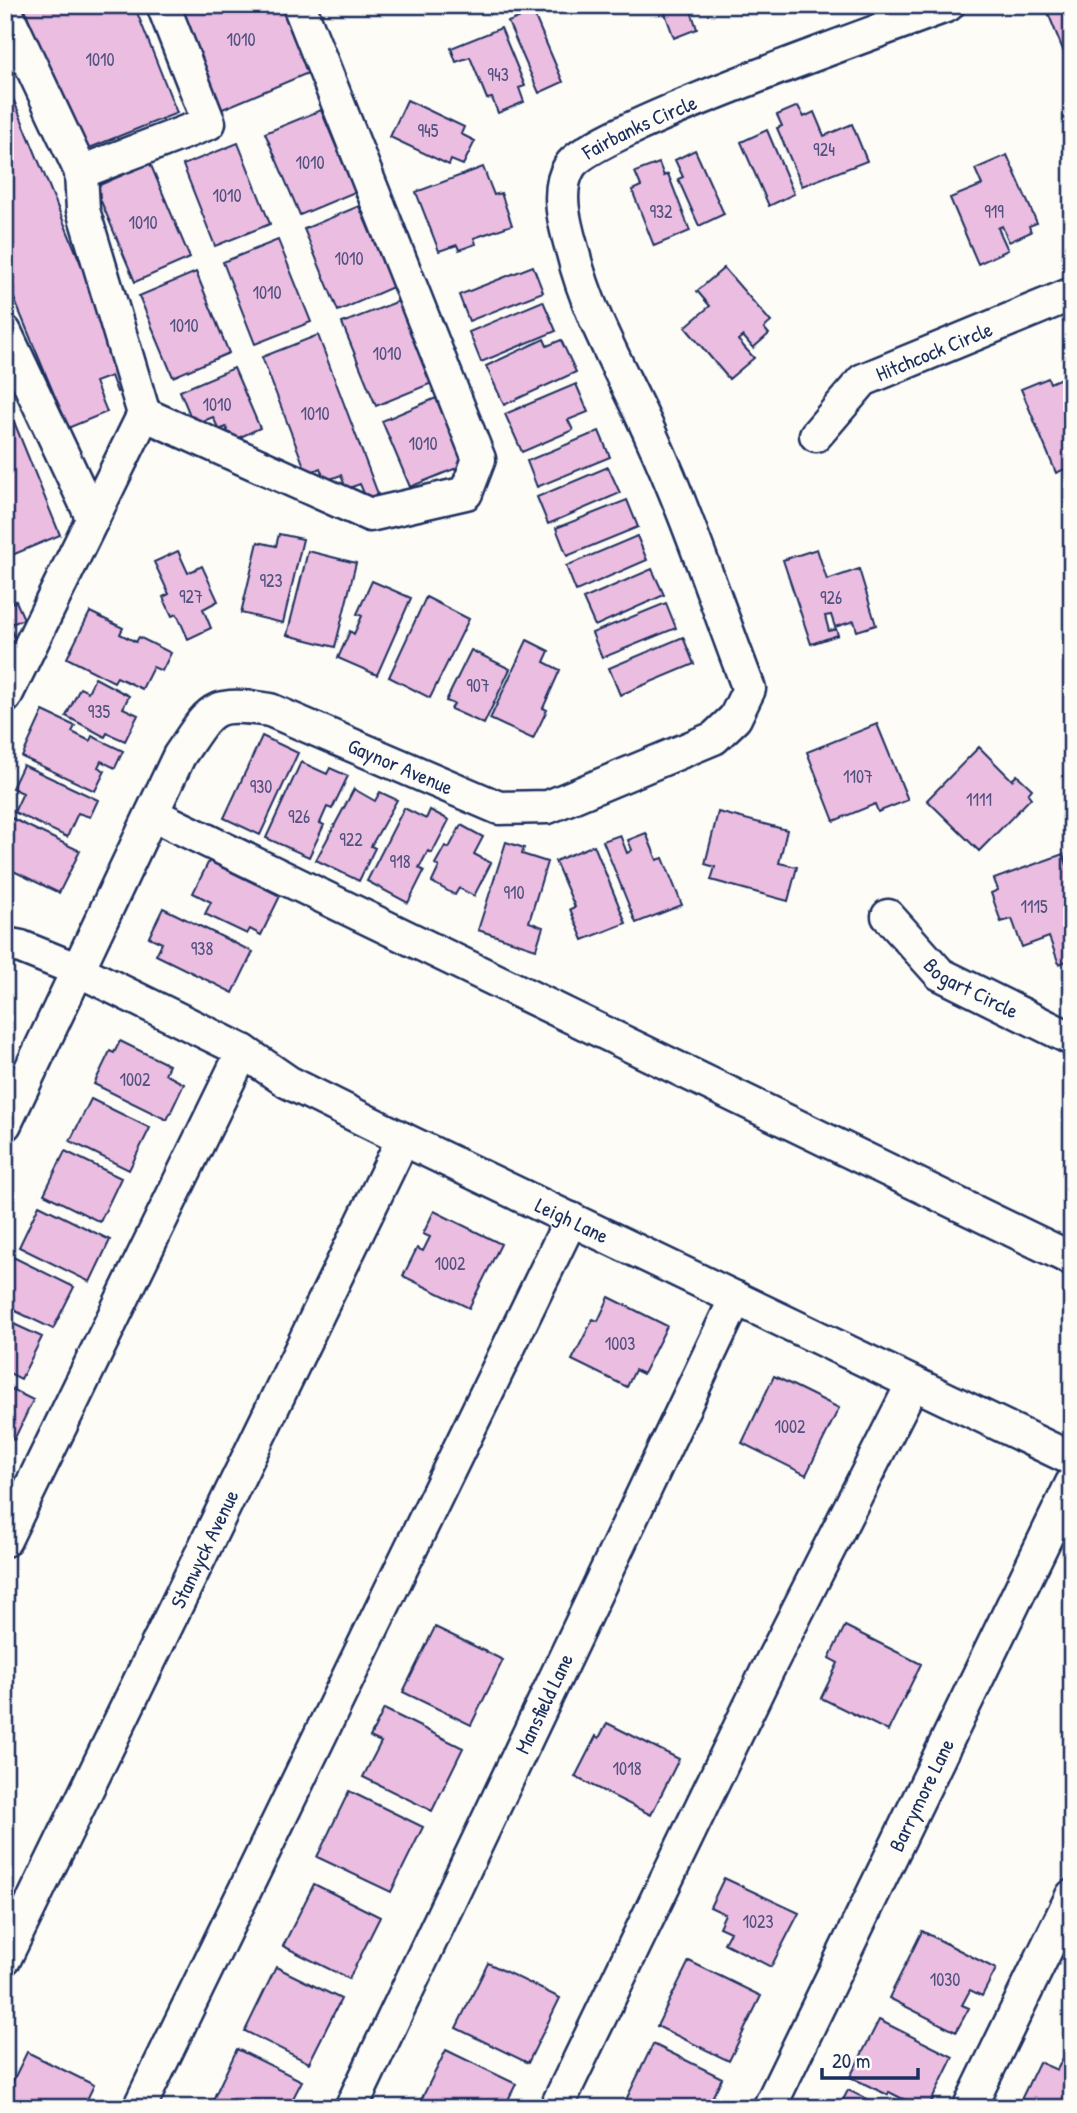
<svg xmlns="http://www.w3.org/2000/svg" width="1077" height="2113" font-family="'Patrick Hand',sans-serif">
<rect width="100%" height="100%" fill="#fdfcf7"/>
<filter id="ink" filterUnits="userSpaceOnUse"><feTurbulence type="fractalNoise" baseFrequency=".0143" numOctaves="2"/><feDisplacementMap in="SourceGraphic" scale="14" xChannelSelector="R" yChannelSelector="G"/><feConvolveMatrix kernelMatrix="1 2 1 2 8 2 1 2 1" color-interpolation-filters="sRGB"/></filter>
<g filter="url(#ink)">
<path fill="#ebbde1" stroke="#1b2f5e" stroke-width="2" d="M23 5H134L177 113 82 151Z
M173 5H280L308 73 218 111Z
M662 5H689L697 29 674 38Z
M1063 7 1068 18 1072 16V72L1048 13Z
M533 12 563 82 539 93 508 22Z
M501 28 525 86 519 88 524 102 498 113 492 98 487 99 470 57 456 62 451 48Z
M5 79 131 386 117 392 111 376 95 382 107 412 68 428 5 277Z
M407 100 464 127 461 134 475 141 463 165 451 160 449 165 390 137Z
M798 106 804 117 814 112 824 136 852 124 867 161 802 186 777 128 782 126 777 115Z
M321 110 355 192 300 215 265 133Z
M767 130 794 194 769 206 741 142Z
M238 143 270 224 215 246 183 165Z
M695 150 724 214 699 226 678 179 683 177 675 160Z
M1007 155 1037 223 1029 226 1031 232 1009 242 1002 226 998 228 1008 250 978 264 950 198 982 185 975 169Z
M150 163 190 258 135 282 95 187Z
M659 163 664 176 668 174 690 231 654 246 632 190 641 186 635 172Z
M483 167 494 195 501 193 512 225 474 238 476 244 459 250 457 245 439 251 416 192Z
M359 206 393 287 338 311 304 229Z
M278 240 311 322 255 344 223 262Z
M533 266 543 292 469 321 459 295Z
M724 268 771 322 764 328 769 334 753 348 743 336 738 340 754 358 729 379 685 327 710 306 697 291Z
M196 272 229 353 173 377 139 296Z
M399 301 432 383 376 406 342 323Z
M543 301 556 331 481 362 469 332Z
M318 335 378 494 366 498 360 484 346 489 341 475 325 481 320 468 307 474 262 357Z
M544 339 547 346 561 340 576 372 504 405 486 366Z
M1072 367V466L1056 473 1021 389 1048 378 1050 383 1066 376 1064 370Z
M234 368 260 428 232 441 226 427 219 430 213 417 194 425 180 391Z
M576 384 588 412 568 420 573 430 522 452 505 414Z
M436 398 464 465 410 487 382 421Z
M8 407 60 535 5 558V408Z
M599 431 610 457 537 487 527 461Z
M608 467 620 493 548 524 537 497Z
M627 500 638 527 567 556 556 528Z
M279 534 303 539 283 623 241 613 258 542 276 546Z
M637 536 647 560 576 591 566 566Z
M817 549 827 580 859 569 876 625 857 631 854 621 835 627 831 615 825 616 829 631 836 629 838 635 811 644 783 560Z
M178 551 188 573 202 566 218 601 203 609 211 628 188 639 177 614 172 616 163 597 169 594 154 562Z
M308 551 356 563 335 647 287 635Z
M652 569 664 595 595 626 583 599Z
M372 581 411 598 377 675 338 658 350 631 354 634 362 616 357 614Z
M426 597 469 619 430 698 389 677Z
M16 601 24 619 9 625 18 647 5 652V605Z
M666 603 676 628 602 658 592 633Z
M90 612 123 628 120 634 136 642 139 637 171 653 162 671 153 667 142 689 117 677 114 682 67 658Z
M683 637 694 664 620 695 609 668Z
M527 640 549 651 544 662 560 670 543 708 547 710 533 739 490 719Z
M471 650 510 669 484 724 451 709 454 704 446 701Z
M95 678 129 696 123 708 138 715 125 741 107 733 105 737 66 716 80 688 88 692Z
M43 711 75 726 72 732 90 741 92 736 123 751 115 768 101 761 98 767 105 771 95 791 22 757Z
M877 724 908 800 878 812 875 804 834 821 807 752Z
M262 736 298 753 260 835 224 818Z
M979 747 1012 780 1017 775 1032 789 1028 794 1031 798 979 851 927 800Z
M301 762 327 774 330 768 348 776 332 809 327 807 320 823 324 825 309 857 266 838Z
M23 765 98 800 90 817 78 813 67 837 14 812 23 793 12 788Z
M354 789 375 801 380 792 397 800 371 846 375 848 359 881 316 860Z
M404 808 426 819 430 810 449 820 432 853 428 851 419 868 424 871 408 903 367 881Z
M718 812 787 830 779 863 797 867 788 901 711 880 715 867 705 864Z
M5 815 80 851 59 893 5 867Z
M461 825 483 837 474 854 491 863 474 896 459 888 455 895 432 882 439 867 435 864 445 846 449 848Z
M646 833 657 860 663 858 682 905 636 923 603 841 620 835 627 853 632 850 628 840Z
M506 842 524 848 522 854 547 862 529 922 543 927 536 949 478 930Z
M594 845 626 923 583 940 570 909 575 907 555 861Z
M1063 854 1072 880V959L1059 964 1049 937 1022 947 1012 919 1001 922 991 893 998 890 994 879Z
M209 861 280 896 261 935 250 929 247 934 205 914 211 902 193 893Z
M163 908 253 952 233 993 156 955 162 943 149 937Z
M120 1041 169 1065 165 1074 184 1084 167 1120 94 1084 110 1051 114 1053Z
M91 1099 150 1128 129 1170 70 1141Z
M65 1151 121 1178 100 1222 44 1194Z
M39 1205 110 1240 90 1282 19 1247Z
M434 1211 501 1244 469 1308 403 1276 417 1248 423 1251 430 1237 423 1234Z
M13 1257 74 1287 53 1329 5 1306V1272Z
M609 1297 667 1326 643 1374 635 1370 627 1387 572 1360 593 1319 598 1321Z
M5 1320 42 1337 21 1379 5 1371Z
M774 1376 839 1408 806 1475 742 1443Z
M5 1386 33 1400 14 1440 5 1436Z
M845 1626 921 1664 888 1731 821 1698 838 1663 829 1658Z
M435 1627 503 1660 471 1725 403 1692Z
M384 1709 463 1748 432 1811 363 1777 381 1742 370 1737Z
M607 1723 679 1759 651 1815 575 1777 596 1736 599 1738Z
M349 1791 423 1827 391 1892 317 1857Z
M724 1878 799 1913 771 1967 724 1943 730 1932 719 1927 725 1914 710 1907Z
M314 1884 380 1917 349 1979 283 1946Z
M922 1931 996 1969 982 1996 970 1990 962 2005 969 2008 956 2032 889 1998Z
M689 1961 761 1996 729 2061 657 2026Z
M488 1963 560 1998 528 2063 456 2028Z
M276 1967 341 1999 309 2063 245 2031Z
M879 2020 953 2057 928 2108H921L889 2092 888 2095 850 2077Z
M653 2044 722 2078 707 2108H622Z
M237 2049 302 2081 288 2108H209Z
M446 2050 516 2084 504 2108H417Z
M27 2052 94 2085 83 2108H5V2097Z
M1064 2056 1072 2059V2108H1017L1039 2062 1057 2070Z
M848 2090 886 2108H839Z"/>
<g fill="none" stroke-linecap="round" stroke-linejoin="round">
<g stroke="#1b2f5e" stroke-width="37">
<g id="minor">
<path d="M5 10 81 172"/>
<path d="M5 332 93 519"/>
<path d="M144 414 370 515 466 493 479 459 299 5"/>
<path id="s1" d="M816 435 863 380 1072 294"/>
<path d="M5 697 144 414 83 210 81 172 209 123 163 5"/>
<path d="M152 814 1072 1259"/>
<path id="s2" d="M888 916 940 974 1072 1039"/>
<path id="s3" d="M5 944 21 947 78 970 243 1051 288 1082 403 1139 1072 1459"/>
<path id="s4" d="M5 1124 179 756C212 708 209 701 270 710L499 808 548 807 714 738 735 718 749 689C717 606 689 519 652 438 626 379 588 316 573 253 566 228 554 191 570 166 592 130 890 28 948 5"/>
<path d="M5 1540 243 1051"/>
<path id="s5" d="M5 1958 403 1139"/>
<path d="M139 2108 571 1219"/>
<path id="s6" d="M351 2108 736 1298"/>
<path d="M556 2108 766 1673 913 1383"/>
<path id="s7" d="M769 2108 1072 1483"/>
<path d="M969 2108 1072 1896"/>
</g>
</g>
<use href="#minor" stroke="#fdfcf7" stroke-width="32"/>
</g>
</g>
<g text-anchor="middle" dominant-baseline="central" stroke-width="5" stroke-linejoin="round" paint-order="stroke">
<g font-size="18" fill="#4f527f">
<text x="241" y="39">1010</text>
<text x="100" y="59">1010</text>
<text x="498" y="74">943</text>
<text x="428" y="130">945</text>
<text x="824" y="149">924</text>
<text x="310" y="162">1010</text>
<text x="227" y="195">1010</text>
<text x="661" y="211">932</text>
<text x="994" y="211">919</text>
<text x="143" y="222">1010</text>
<text x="349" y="258">1010</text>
<text x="267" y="292">1010</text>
<text x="184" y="325">1010</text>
<text x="387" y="353">1010</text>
<text x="217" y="404">1010</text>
<text x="315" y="413">1010</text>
<text x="423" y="443">1010</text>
<text x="271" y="580">923</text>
<text x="191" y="596">927</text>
<text x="831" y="597">926</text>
<text x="478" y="685">907</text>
<text x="99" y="711">935</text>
<text x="858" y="776">1107</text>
<text x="261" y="786">930</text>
<text x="979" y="799">1111</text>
<text x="299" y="816">926</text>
<text x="351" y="839">922</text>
<text x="400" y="861">918</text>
<text x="514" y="892">910</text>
<text x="1034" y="906">1115</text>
<text x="202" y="948">938</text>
<text x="135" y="1079">1002</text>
<text x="450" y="1263">1002</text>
<text x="620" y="1343">1003</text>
<text x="790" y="1426">1002</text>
<text x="627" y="1768">1018</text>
<text x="758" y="1921">1023</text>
<text x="945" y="1979">1030</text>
</g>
<g font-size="21" fill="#1b2f5e" stroke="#fdfcf7">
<text stroke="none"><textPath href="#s4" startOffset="1701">Fairbanks Circle</textPath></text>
<text stroke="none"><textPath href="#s1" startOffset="149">Hitchcock Circle</textPath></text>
<text stroke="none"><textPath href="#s4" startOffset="663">Gaynor Avenue</textPath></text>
<text stroke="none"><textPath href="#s2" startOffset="112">Bogart Circle</textPath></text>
<text stroke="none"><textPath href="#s3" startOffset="632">Leigh Lane</textPath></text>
<text stroke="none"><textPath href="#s5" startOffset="455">Stanwyck Avenue</textPath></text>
<text stroke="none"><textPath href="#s6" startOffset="448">Mansfield Lane</textPath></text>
<text stroke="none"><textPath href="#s7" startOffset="348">Barrymore Lane</textPath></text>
</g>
</g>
<rect width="1077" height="2113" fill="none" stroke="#fdfcf7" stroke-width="28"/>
<rect x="14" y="14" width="1049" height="2085" fill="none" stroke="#1b2f5e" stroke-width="2.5" filter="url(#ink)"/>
<path d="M822 2068v10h96v-10" fill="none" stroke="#1b2f5e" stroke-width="3.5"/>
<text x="832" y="2068" font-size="21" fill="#1b2f5e" stroke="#fdfcf7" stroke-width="5" paint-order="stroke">20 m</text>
</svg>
